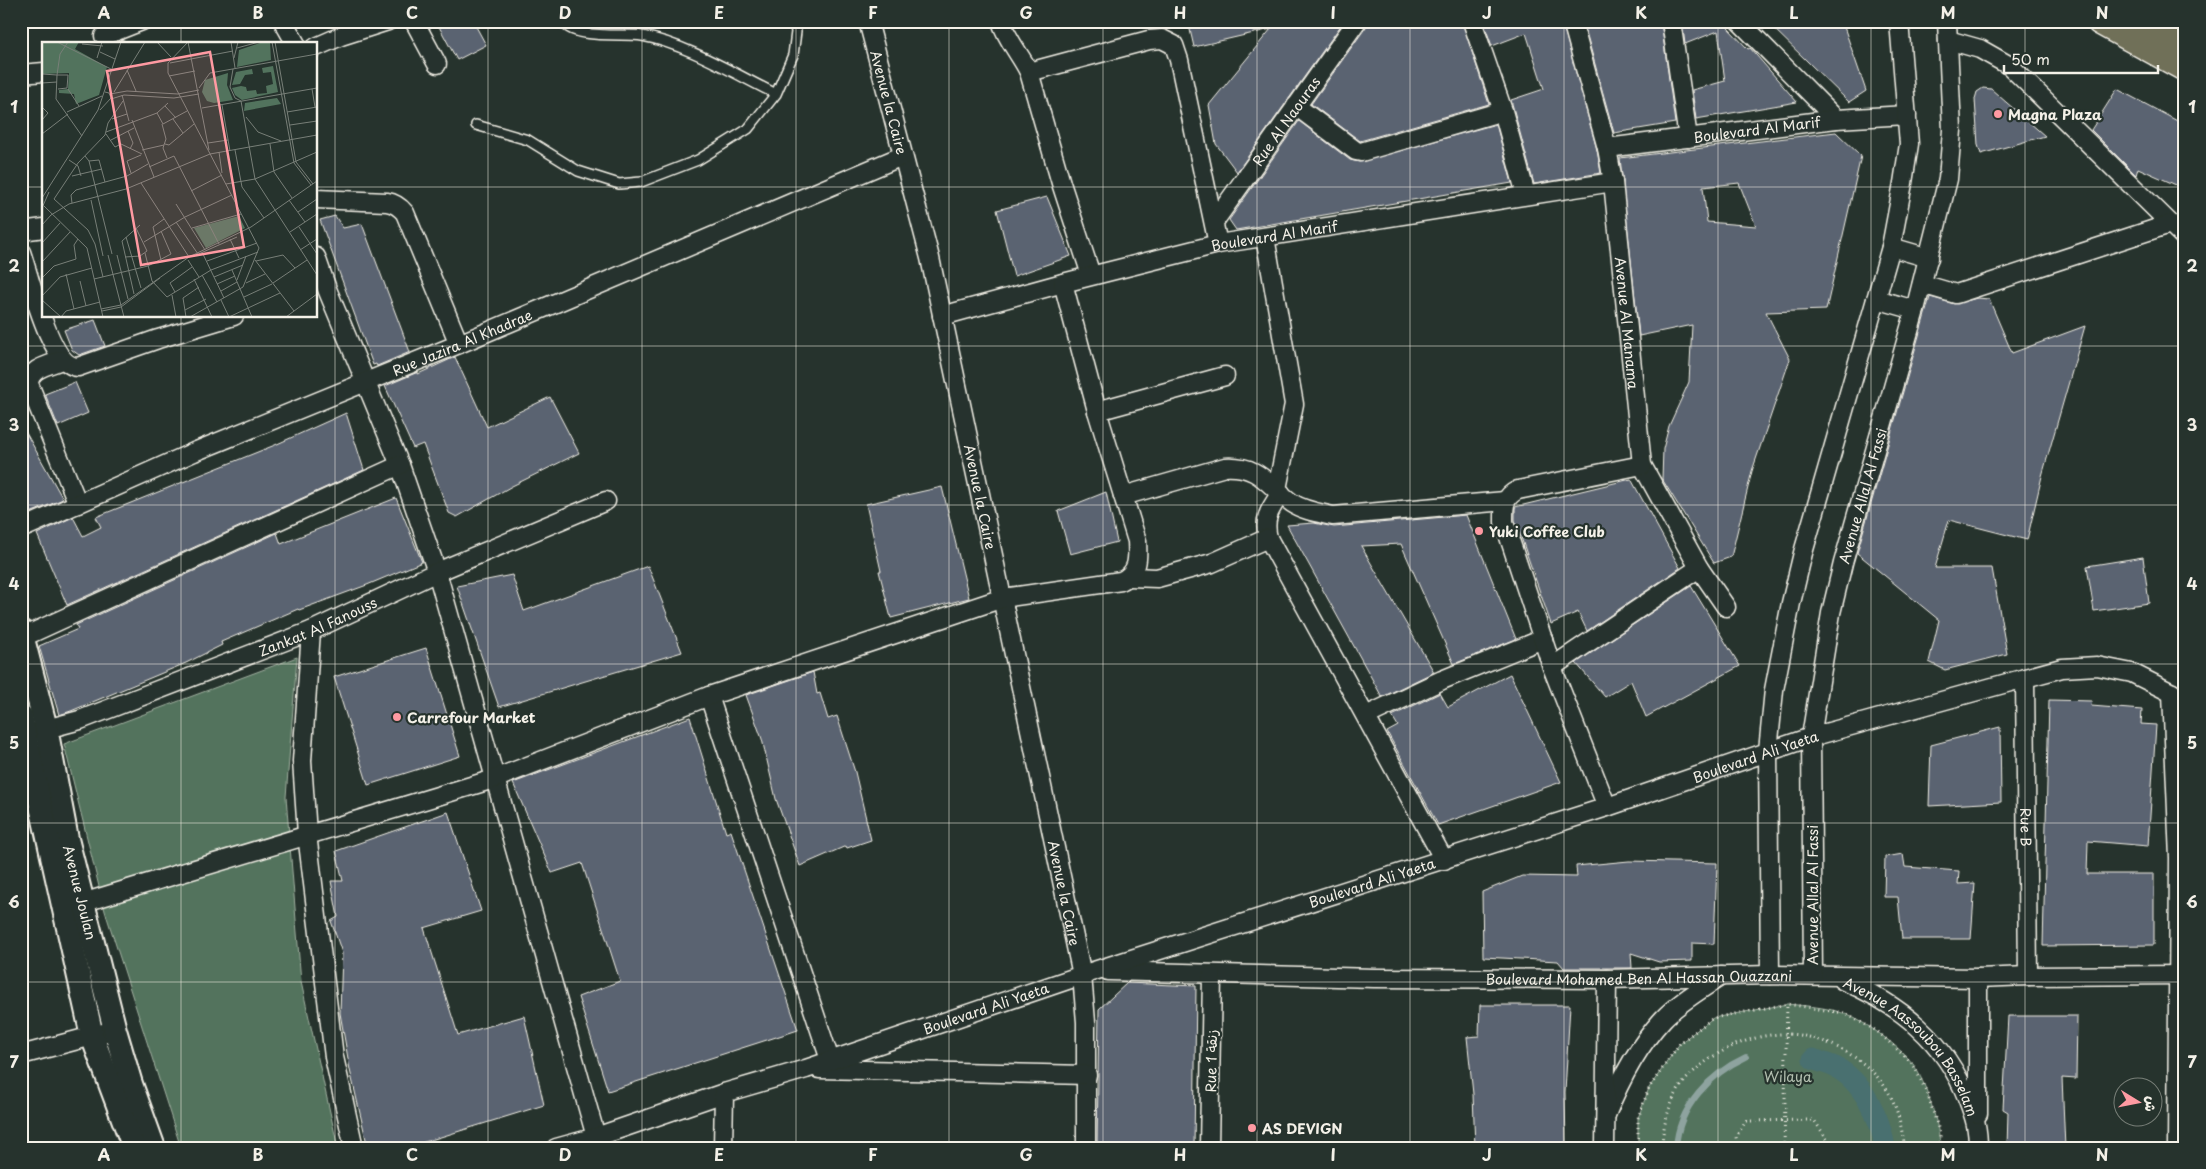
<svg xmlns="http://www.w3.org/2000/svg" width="2206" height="1169" font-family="'Playpen Sans','Playpen Sans Arabic',sans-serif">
<rect width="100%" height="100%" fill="#26332d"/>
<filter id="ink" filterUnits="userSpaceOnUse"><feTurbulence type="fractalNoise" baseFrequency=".02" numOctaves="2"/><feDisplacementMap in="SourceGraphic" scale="10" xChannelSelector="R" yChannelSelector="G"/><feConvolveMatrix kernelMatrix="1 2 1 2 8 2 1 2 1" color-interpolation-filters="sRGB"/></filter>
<g filter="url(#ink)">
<path fill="#52735d" stroke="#a3b2a2" d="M297 657 286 797 301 982 338 1148H181L105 911 64 744Z
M1787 1004C1806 1006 1828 1007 1845 1014 1866 1022 1899 1046 1913 1064 1926 1082 1940 1126 1940 1148H1638V1118L1649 1088 1680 1043 1713 1018Z"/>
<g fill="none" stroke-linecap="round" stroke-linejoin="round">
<path stroke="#8ea39f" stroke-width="6" d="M1676 1148C1678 1107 1711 1073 1746 1057"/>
<path stroke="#4a6f6f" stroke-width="21" d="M1813 1059C1820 1062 1828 1064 1835 1067 1863 1081 1881 1119 1885 1148"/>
</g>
<path fill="#5a6371" stroke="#f4f1e8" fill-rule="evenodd" d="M436 21H473L486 45 457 60Z
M1188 21H1275L1276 23 1278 21H1344L1237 172 1216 144 1209 105 1271 29 1194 47Z
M1368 21H1462L1489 104 1360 141 1311 104 1366 27Z
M1483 21H1562L1597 150 1601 173 1534 184 1511 100 1544 89 1526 33 1492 46Z
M1583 21H1661L1675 123 1614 133Z
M1682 21H1729L1730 27 1728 28 1748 49 1750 48 1797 102 1696 119 1692 90 1725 81 1718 31 1685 44Z
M1766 21H1842L1866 91 1849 102Z
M1983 88 1991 89 2045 136 1981 154 1978 145 1975 99 1977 92Z
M2117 89 2185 125V189L2138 168 2136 175 2091 130Z
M1299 121 1350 160 1359 162 1496 124 1512 183 1236 230 1229 220Z
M1836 132 1861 156 1826 310 1766 312 1790 359 1752 471 1731 557 1714 563 1662 479 1663 449 1669 426 1689 382 1692 325 1639 336 1620 158ZM1739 183 1756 226 1707 222 1703 187Z
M1047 197 1071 256 1014 276 997 210Z
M335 216 343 228 362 224 410 352 377 366 376 364 373 365 320 220Z
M1930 297 1954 304 1977 298 1989 299 2012 353 2085 326 2042 476 2027 540 1949 520 1935 568H1992L2007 654 1945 670 1929 662 1939 620 1857 553Z
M95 320 105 346 79 355 72 350 64 330Z
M455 357 487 427 550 397 579 453 512 486 457 517 449 513 423 444 413 448 385 386 418 372V374Z
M75 382 88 413 58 426 45 394Z
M346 413 364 470 67 605 37 534 73 517 83 536 101 527 96 517 275 445Z
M21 424 63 499 21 517Z
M1631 479 1680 568 1587 631 1578 612 1551 624 1515 520V507Z
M942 487 969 598 891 618 879 571H881L866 504Z
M1106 492 1117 542 1070 554 1058 511Z
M396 498 422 562 367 585 299 610 298 609 221 642 222 645 186 663 71 711 59 715 39 646 78 629 76 625 277 533 281 544Z
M1466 515 1516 639 1454 664 1401 544 1361 546 1434 672 1382 697 1287 525 1314 523 1334 527Z
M2143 557 2149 603 2094 611 2087 566Z
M648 566 682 652 499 707 457 586 512 575 524 611Z
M1691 586 1740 666 1646 717 1631 681 1605 697 1576 663Z
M426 648 460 756 368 785 334 677Z
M813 672 817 694 820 693 828 719 837 716 855 772 871 840 847 848 846 846 800 866 776 799 762 739 746 695Z
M1510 674 1561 782 1438 825 1387 732 1398 726 1392 716 1440 693 1448 707Z
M2049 700 2092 701 2091 706 2142 710 2141 724 2156 725 2148 846 2088 841 2087 874H2154V945L2043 946Z
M690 717 726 833 731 831 798 1030 608 1091 578 997 620 981 582 863 552 873 513 783Z
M2000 727 2001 802 1929 806 1931 745Z
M448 812 481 911 424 928 458 1035 524 1016 544 1105 405 1148H368L350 1070 340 1013 342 953 331 921 338 917 331 881H343L336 851Z
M1903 854 1905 867 1959 871 1958 884 1975 883 1971 939H1902L1898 897H1884L1885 857Z
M1629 861 1717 863 1714 944 1692 943V961L1659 962 1631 953 1632 968H1564L1558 961 1483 957 1482 892 1522 876 1577 877 1576 866Z
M1127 983 1196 986 1194 1148H1097L1099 1009Z
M1480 1005H1570L1565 1092 1566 1148H1475L1473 1094 1467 1037 1479 1036Z
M2008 1016H2077L2076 1079 2062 1078 2065 1148H2007L2008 1112 2003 1109Z"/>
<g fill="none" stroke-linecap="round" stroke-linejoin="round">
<g stroke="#f4f1e8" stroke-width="12">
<path id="service" d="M563 21C570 40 624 33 642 36 684 43 737 75 776 94
M476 125 528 140 578 171 619 184 641 182 698 160 748 129 776 94 793 55 796 32 794 21"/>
</g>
<g stroke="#f4f1e8" stroke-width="21">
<g id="minor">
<path d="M283 21 296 44"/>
<path d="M414 21 437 64"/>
<path id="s1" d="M868 21 930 258 1082 975 1086 1022V1148"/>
<path d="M1001 21C1007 40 1020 54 1029 72L1061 183 1091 275"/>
<path d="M1472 21 1503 111 1526 195"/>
<path id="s2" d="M1572 21 1607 148 1613 182 1642 465 1699 568 1726 607"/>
<path d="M1671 21 1688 138"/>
<path d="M1739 21 1836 119"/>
<path d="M104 36 142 21"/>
<path d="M1948 40 1980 49 2010 66 2185 238"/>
<path d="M316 47 341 36 388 21"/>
<path d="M1029 72 1149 40 1162 39 1174 45 1179 60 1218 244"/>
<path d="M21 74 44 72"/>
<path d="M1296 106 1356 151 1361 152 1503 111"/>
<path id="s3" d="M1607 148 1836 119 1907 115"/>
<path d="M316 199 387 202C395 203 400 207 405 213L459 344"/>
<path id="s4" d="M1214 222 1357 21"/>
<path d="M21 231 44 228"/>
<path d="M1265 237 1294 404 1277 489"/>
<path d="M1891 247 1929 258"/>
<path d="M21 252C29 274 50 368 78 367L158 339 234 316"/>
<path d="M316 257 327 289 400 465 437 572 596 1137"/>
<path d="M1922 284 1956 294 2170 224"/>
<path d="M1876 299 1915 310"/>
<path id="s5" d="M942 316 1063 283 1218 244 1613 182"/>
<path d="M62 360C50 365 29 368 29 384L78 504"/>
<path d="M1097 411 1225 376"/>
<path d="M1281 493C1270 509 1263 518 1268 538L1444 860"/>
<path d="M1123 496 1225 467C1260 465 1267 485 1292 503 1304 511 1320 513 1333 516L1505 501"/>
<path id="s6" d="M21 529 194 452 459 344 902 156"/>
<path d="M1130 577 1157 578 1212 563 1268 538"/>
<path d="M311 631 302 761 307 834 334 1057 354 1148"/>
<path d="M21 638 400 465"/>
<path d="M1552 667 1699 568"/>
<path id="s7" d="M2025 678 2028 976"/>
<path d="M2172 693 2179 858 2177 1148"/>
<path d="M709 696 830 1060"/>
<path d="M1366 716 1442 680 1543 639"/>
<path id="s8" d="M35 732 80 720 311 631 437 572 606 501"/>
<path d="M1607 807 1552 667 1504 522C1504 507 1503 497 1518 490L1642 465"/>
<path d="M72 906 494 779 709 696 1003 598 1121 581C1139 573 1138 558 1137 541L1097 411 1063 283"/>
<path id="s9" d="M1108 971 1374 978 1607 979 1770 975 1978 978 2028 976 2185 975"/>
<path d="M1770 975 1768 751 1774 690 1791 603 1803 553 1891 247 1903 183 1909 144 1899 21"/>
<path id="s10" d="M1813 975 1811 737 1831 613 1843 563 1915 310 1948 179 1952 130 1947 21"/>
<path id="s11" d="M1842 980C1899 1004 1945 1040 1968 1100 1975 1118 1978 1128 1978 1148"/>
<path d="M21 1055 115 1030"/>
<path d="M819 1069 1087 1075"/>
<path d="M1978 1114V978"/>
<path d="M1606 1115C1620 1080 1637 1047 1663 1019 1679 1002 1702 989 1721 976"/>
<path id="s12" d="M556 1148 596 1137 724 1093 806 1069 1094 971 1607 807 1811 737 2025 678 2062 668 2097 666 2132 673 2172 693 2185 706"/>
<path d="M723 1148 724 1093"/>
<path d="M1209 1148 1212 975"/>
<path d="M1605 1148 1607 979"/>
</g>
</g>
<g stroke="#f4f1e8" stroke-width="26">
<g id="tertiary">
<path id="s13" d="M21 631 46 728 67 839 115 1030 131 1084 154 1148"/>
<path d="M21 716 92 1036 134 1148"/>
</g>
</g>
<g stroke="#f4f1e8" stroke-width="31">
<path id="primary" d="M2101 21 2185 67
M2154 21 2185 37"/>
</g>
<path stroke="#f4f1e8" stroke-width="3" stroke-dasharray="1 4" stroke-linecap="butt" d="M1638 1148V1118L1649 1088 1680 1043 1713 1018 1787 1004 1844 1013 1877 1031 1913 1064 1928 1095 1940 1134V1148
M1662 1148C1662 1128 1669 1103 1681 1086 1702 1056 1750 1033 1787 1034 1823 1035 1865 1057 1885 1087 1898 1105 1901 1127 1905 1148
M1738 1148 1736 1137 1746 1121 1814 1120 1831 1145 1830 1148
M1784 1148 1787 1004"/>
<use href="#service" stroke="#26332d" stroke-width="9"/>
<use href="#minor" stroke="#26332d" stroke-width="18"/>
<use href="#tertiary" stroke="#26332d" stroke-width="22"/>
<use href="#primary" stroke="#706f59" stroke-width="28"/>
</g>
</g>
<path fill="none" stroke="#f4f1e8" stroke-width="1" stroke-opacity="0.55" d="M181 21V44M335 21V1148M488 21V1148M642 21V1148M796 21V1148M949 21V1148M1103 21V1148M1257 21V1148M1410 21V1148M1564 21V1148M1718 21V1148M1871 21V1148M2025 21V1148M21 187H44M316 187H2185M181 316V1148M21 346H2185M21 505H2185M21 664H2185M21 823H2185M21 982H2185"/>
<g fill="#ff9aa2" stroke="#26332d" stroke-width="2">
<circle cx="1998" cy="114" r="5"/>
<circle cx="1479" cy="531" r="5"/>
<circle cx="397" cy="717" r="5"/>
<circle cx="1252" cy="1128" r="5"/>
</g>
<g text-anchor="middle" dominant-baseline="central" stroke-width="4.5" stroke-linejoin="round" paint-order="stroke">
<g font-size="14" fill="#f4f1e8" stroke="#26332d">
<text stroke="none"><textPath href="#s1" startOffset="84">Avenue la Caire</textPath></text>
<text stroke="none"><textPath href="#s4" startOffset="124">Rue Al Naouras</textPath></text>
<text stroke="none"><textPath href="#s3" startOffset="151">Boulevard Al Marif</textPath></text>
<text stroke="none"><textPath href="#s5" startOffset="342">Boulevard Al Marif</textPath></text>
<text stroke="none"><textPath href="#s2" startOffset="308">Avenue Al Manama</textPath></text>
<text stroke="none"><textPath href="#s6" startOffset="479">Rue Jazira Al Khadrae</textPath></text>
<text stroke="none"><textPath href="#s10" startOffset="485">Avenue Allal Al Fassi</textPath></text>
<text stroke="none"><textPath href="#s1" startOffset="489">Avenue la Caire</textPath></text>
<text stroke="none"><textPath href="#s8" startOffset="302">Zankat Al Fanouss</textPath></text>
<text stroke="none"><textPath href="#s12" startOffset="1262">Boulevard Ali Yaeta</textPath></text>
<text stroke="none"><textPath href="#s7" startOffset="149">Rue B</textPath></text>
<text stroke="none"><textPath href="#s12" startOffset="858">Boulevard Ali Yaeta</textPath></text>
<text stroke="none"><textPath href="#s13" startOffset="268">Avenue Joulan</textPath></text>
<text stroke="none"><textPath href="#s1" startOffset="894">Avenue la Caire</textPath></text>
<text transform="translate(1812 895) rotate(-90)">Avenue Allal Al Fassi</text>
<text stroke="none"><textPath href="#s9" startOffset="531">Boulevard Mohamed Ben Al Hassan Ouazzani</textPath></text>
<text stroke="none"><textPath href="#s12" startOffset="452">Boulevard Ali Yaeta</textPath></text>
<text stroke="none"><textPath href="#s11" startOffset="99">Avenue Aassoubou Basselam</textPath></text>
<text transform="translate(1211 1061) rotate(-89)">Rue 1 زنقة</text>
</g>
<g font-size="14" font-weight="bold" fill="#f4f1e8" stroke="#26332d" text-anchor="start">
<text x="2008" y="114">Magna Plaza</text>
<text x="1489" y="531">Yuki Coffee Club</text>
<text x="407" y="717">Carrefour Market</text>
<text x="1262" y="1128">AS DEVIGN</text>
</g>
<g font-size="14" fill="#b3bfb0" stroke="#26332d">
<text x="1788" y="1076">Wilaya</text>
</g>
</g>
<g transform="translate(42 42)">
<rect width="275" height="275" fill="#26332d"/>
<path d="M0 0H37L33 7 65 25 57 53 34 62 32 52 17 51V48L26 47 27 31 0 32ZM221 0H228L229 18 195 25 197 8ZM231 24 236 50 200 58 193 53 190 46 199 44 204 45 205 49 214 48 215 52 225 51 224 44 231 42 229 30 221 31 220 26ZM210 27 211 32 203 33 198 42 190 43 194 30ZM186 31 185 43 191 58 172 61 165 59 160 50 163 38ZM235 56 239 62 202 69 203 61ZM197 174 203 186 164 206 152 186Z" fill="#52735d"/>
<path fill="none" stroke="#787f78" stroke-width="1" d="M15 0 69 27M115 0 129 15M146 0 126 21V31L217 206 201 245 148 275M146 0 167 108M189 0 193 26M230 0 252 121 269 143M233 0 254 120 271 142M40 2 61 4M195 6 217 0M58 10 73 17M55 16 60 0M192 16 196 0M128 21 191 9M191 27 188 45 193 56 199 59 213 137 275 233M85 28 94 49M0 32 15 33 14 57M127 34 153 29M0 41 15 40M157 46 168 31 275 12M16 47 25 46 26 33H15L18 12 26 0M26 47 37 64M270 47 273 65M72 50 103 0M68 52 85 49 136 52 157 48M80 53 87 79M14 57 40 94M69 57 82 53 132 56 157 52M180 63 188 109M123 64 134 76M0 65 6 71 0 78M160 66 275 46M58 68 69 56 67 51 63 50M25 70 60 54M245 70 275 65M115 71 121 82 145 69M204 75 216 90 239 99M70 77 85 72M131 77 141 91M90 78 112 135M120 82 124 97 121 106 125 116M248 83 275 79M86 89 91 101 88 107M64 90 115 71 126 61M0 92 26 72M64 92 73 105 79 102 100 112M69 98 92 86M166 101 186 98M123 102 127 103 152 82M228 102 232 130 250 156M100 108 122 103M193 108 200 145 222 176M177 110 180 131M43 114 47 119 70 212M27 118 36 124 39 134M47 119 57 118 63 140M107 125 132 114 177 202M89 131 85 119 99 113M30 134 60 127M99 141 147 215M184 142 213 137 275 110M149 149 180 133M0 156 56 68 79 0M49 158 61 214M247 158 263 180M30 161 29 153 34 148 85 134 106 122M134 162 163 208M2 164 45 206 61 275M0 166 7 150M256 170 275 157M134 180 156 212M0 183 9 173 27 162 84 147 168 112 275 93M257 185 275 212M150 186 199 172M248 190 275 172M84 195 99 246M188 197 197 216M102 200 143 175 190 153M0 201 18 181M258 208 275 197M160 210 182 256M103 211 110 239 125 255 169 228 216 210M66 213 82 275M75 213 86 257M152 214 195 195M83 215 98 214 105 209 94 186M119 218 111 185 122 177M146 218 157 235M213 218 252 269M165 219 215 201M214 219 241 213 253 226M0 220 28 190M190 228 210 275M24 232 32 267M160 233 175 260M61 235 53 202 46 188 12 157 36 121 63 93 66 81 81 59M172 235 201 223M0 236 12 224 34 217 32 203 36 197M52 237 106 224 129 212 119 189M152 237 170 275M195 238 204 214M38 239 44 264M204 241 223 232M231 241 265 218M175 242 193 234M179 249 195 240M133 250 128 241 150 225M92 252 80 199 98 183M130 253 134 275M0 254 18 235 50 226M202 255 230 242M0 258 19 275M179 258 187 275M59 267 79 263 147 215 209 185 275 139M143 268 164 257M60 269 79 265 118 236M19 275 24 269 58 260M144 275 141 256 157 245M187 275 238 251M244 275 275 252"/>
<path fill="#ff9aa2" fill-opacity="0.15" stroke="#ff9aa2" stroke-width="2.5" d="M168 10 202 205 99 223 65 29Z"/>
<rect width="275" height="275" fill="none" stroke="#f4f1e8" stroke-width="2.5"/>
</g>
<rect width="2206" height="1169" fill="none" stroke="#26332d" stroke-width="55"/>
<g transform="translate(2138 1102) rotate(100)"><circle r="24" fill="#26332d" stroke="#787f78"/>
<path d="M0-4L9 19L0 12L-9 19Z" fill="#ff9aa2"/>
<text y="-8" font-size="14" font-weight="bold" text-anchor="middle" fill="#f4f1e8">ش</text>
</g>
<path d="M2004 65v8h154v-8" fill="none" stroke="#f4f1e8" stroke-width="2.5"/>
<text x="2011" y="65" font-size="15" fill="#f4f1e8" stroke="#26332d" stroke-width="4" paint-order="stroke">50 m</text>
<rect x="28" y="28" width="2150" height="1114" fill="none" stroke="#f4f1e8" stroke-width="2"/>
<g font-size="16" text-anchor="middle" font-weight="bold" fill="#f4f1e8">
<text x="104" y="19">A</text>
<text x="258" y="19">B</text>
<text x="412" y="19">C</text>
<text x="565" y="19">D</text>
<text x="719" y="19">E</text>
<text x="873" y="19">F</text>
<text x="1026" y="19">G</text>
<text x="1180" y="19">H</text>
<text x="1333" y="19">I</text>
<text x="1487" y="19">J</text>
<text x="1641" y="19">K</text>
<text x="1794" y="19">L</text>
<text x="1948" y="19">M</text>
<text x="2102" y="19">N</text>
<text x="14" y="113">1</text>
<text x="2192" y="113">1</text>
<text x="14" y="272">2</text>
<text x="2192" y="272">2</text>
<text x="14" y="431">3</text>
<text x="2192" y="431">3</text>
<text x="14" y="590">4</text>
<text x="2192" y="590">4</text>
<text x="14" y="749">5</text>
<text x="2192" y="749">5</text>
<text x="14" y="908">6</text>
<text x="2192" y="908">6</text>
<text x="14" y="1068">7</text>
<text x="2192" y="1068">7</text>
<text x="104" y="1161">A</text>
<text x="258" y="1161">B</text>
<text x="412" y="1161">C</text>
<text x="565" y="1161">D</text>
<text x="719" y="1161">E</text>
<text x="873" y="1161">F</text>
<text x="1026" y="1161">G</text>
<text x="1180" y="1161">H</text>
<text x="1333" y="1161">I</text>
<text x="1487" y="1161">J</text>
<text x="1641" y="1161">K</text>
<text x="1794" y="1161">L</text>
<text x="1948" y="1161">M</text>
<text x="2102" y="1161">N</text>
</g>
</svg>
